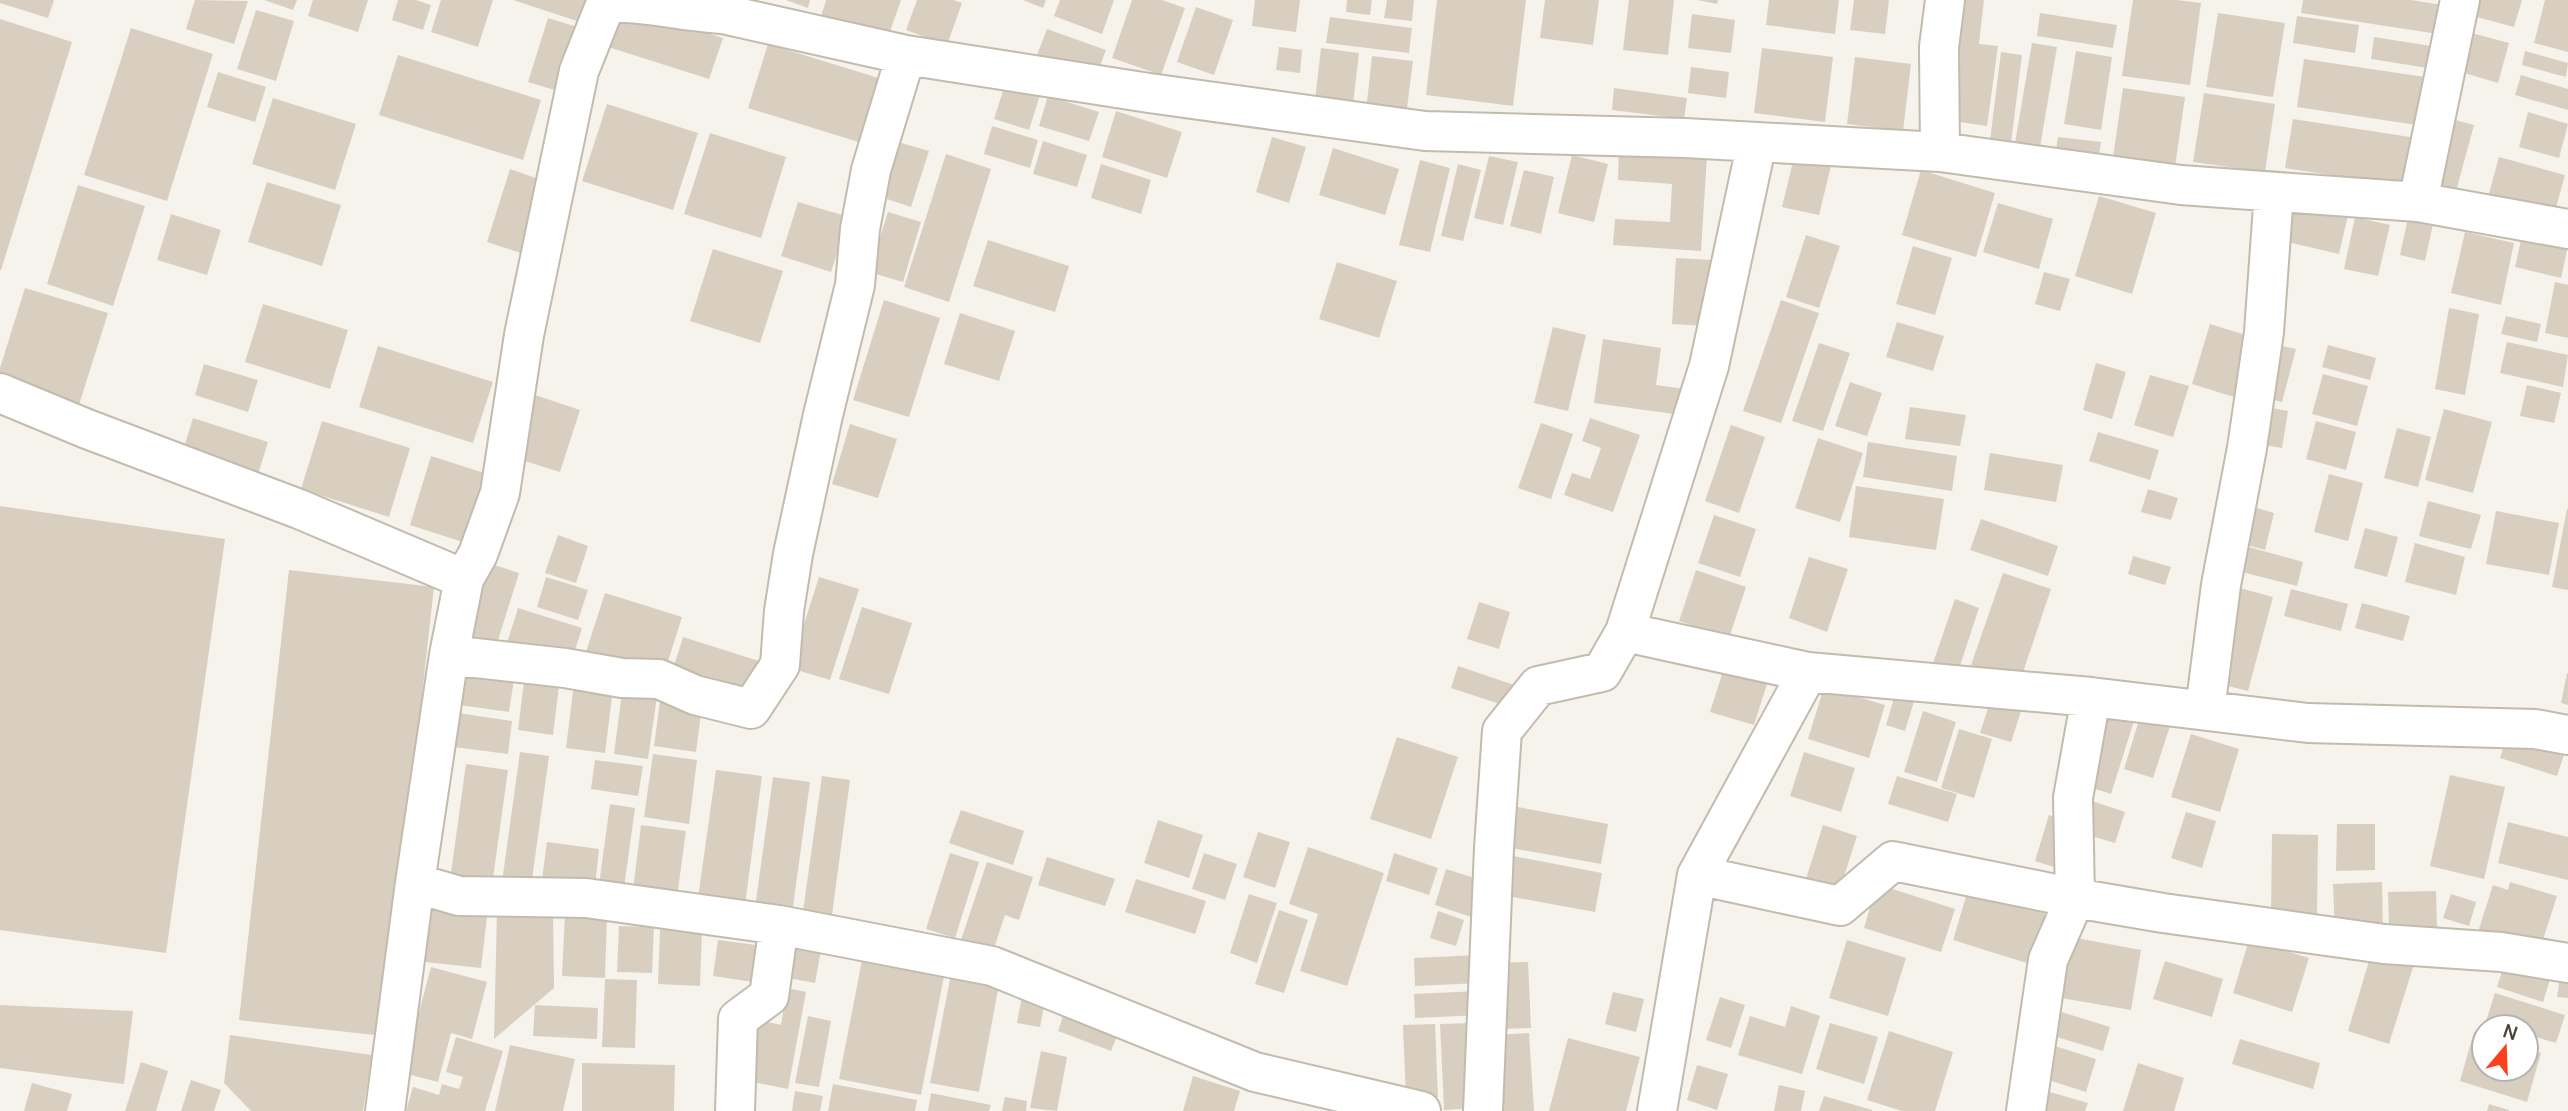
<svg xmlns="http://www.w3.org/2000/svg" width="2568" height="1111" font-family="Manrope,sans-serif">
<rect width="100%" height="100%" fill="#f6f3ec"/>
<path fill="#d8cfc1" d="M0 0H54L48 18 0 3Z
M195 0 248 1 234 44 186 29Z
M264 0H297L293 10Z
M313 0H368L358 32 308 16Z
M398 0H416L431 5 423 30 392 20Z
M441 0H493L478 47 431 32Z
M513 0H587L580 22Z
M786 0H810L808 8Z
M826 0H901L887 40 821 16Z
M917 0H953L962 3 947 45 906 30Z
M1023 0H1046L1043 8Z
M1060 0H1114L1102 34 1054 16Z
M1132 0H1162L1185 8 1161 75 1112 58Z
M1255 0H1300L1296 32 1252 26Z
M1347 0H1372L1370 15 1346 12Z
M1387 0H1414L1412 21 1384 18Z
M1437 0H1526L1513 106 1426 95Z
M1545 0H1599L1593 45 1540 38Z
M1629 0H1674L1668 55 1623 50Z
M1697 0H1718L1717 4Z
M1769 0H1839L1835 34 1766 25Z
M1854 0H1889L1885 34 1850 30Z
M1961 0H1984L1979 44 1998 46 1987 126 1945 120Z
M2133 0H2177L2201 3 2190 85 2122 76Z
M2303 0H2411L2442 5 2438 34 2301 13Z
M2466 0H2522L2514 27 2462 13Z
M2545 0H2568V52L2534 43Z
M615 3 723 38 709 79 602 45Z
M1196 7 1233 20 1214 75 1177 62Z
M256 10 294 21 276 81 237 69Z
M2040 13 2117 25 2113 48 2037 36Z
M2218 13 2285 23 2273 97 2206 87Z
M1692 14 1735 20 1731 53 1688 48Z
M2297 16 2359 25 2355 53 2293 43Z
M1330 17 1412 28 1409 53 1326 43Z
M548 18 581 28 561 92 528 82Z
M0 19 72 42 1 270H0Z
M131 28 213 54 167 201 84 175Z
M1047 29 1106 50 1096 76 1037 55Z
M2472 33 2509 43 2498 83 2461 72Z
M2374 37 2431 46 2428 68 2371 59Z
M2032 43 2057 47 2040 147 2015 143Z
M768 44 882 79 862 143 748 108Z
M1279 47 1302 50 1300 73 1276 70Z
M1321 48 1359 53 1353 104 1315 100Z
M1762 48 1833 57 1825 122 1754 113Z
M2076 51 2112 57 2101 130 2064 124Z
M2525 51 2568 63 2566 77 2522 65Z
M2001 52 2022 55 2011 143 1990 141Z
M398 55 541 100 523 160 379 115Z
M1372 56 1413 61 1406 116 1366 111Z
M1855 57 1911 64 1903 131 1847 124Z
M2304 59 2425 77 2417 125 2297 107Z
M1691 67 1729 72 1726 98 1688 93Z
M218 72 266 87 255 122 207 107Z
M2521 75 2568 89V110L2515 95Z
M1005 85 1040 95 1029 130 994 119Z
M1614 88 1687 98 1684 119 1612 110Z
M2123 88 2185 97 2174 174 2112 164Z
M2204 93 2275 104 2265 172 2193 162Z
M1048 96 1099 112 1089 141 1039 126Z
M273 98 356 124 335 190 252 164Z
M607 104 698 133 673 210 582 181Z
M1116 111 1182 132 1167 178 1102 157Z
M2528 112 2568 124 2559 158 2519 147Z
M2444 117 2474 125 2455 195 2426 187Z
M2293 119 2410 137 2402 186 2285 168Z
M992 126 1038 140 1030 168 984 154Z
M710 133 786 157 761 238 684 214Z
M1272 137 1306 147 1289 203 1256 192Z
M2058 137 2101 142 2098 163 2055 157Z
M1043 141 1087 155 1077 187 1033 174Z
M898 142 929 151 911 207 881 197Z
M1333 148 1399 169 1385 215 1319 195Z
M1619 149 1707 155 1701 251 1613 245 1615 219 1670 222 1672 184 1618 180Z
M1796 149 1833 158 1819 215 1782 207Z
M946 154 991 169 949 302 904 287Z
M1572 155 1608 164 1594 222 1558 213Z
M1489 156 1518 162 1503 225 1474 218Z
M2499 157 2565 175 2554 215 2488 197Z
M1420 160 1450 168 1430 252 1399 245Z
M1101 164 1151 180 1141 214 1091 198Z
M1458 164 1481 170 1463 241 1441 236Z
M510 169 550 183 527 255 487 242Z
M1524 170 1554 177 1541 234 1510 226Z
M1921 170 1995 193 1976 257 1902 235Z
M267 182 341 205 322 266 248 242Z
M78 185 145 206 113 306 47 284Z
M2099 196 2156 213 2132 294 2075 276Z
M2287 198 2349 211 2339 254 2278 240Z
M798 202 849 217 831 272 781 256Z
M1998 203 2053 219 2039 269 1983 252Z
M888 212 921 222 903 282 869 272Z
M171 214 221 230 207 275 157 260Z
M2355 217 2390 225 2378 276 2344 269Z
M2408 218 2433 224 2425 261 2400 255Z
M2465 232 2514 243 2501 305 2451 293Z
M1806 235 1840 246 1819 308 1786 297Z
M2522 236 2568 246 2561 278 2515 267Z
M988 240 1069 266 1055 312 973 286Z
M1913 246 1952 258 1935 315 1896 304Z
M713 249 783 271 760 343 690 321Z
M1676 258 1713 260 1709 326 1672 324Z
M1337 262 1397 281 1379 338 1319 319Z
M2044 272 2070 279 2060 311 2035 304Z
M2555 282 2568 285V338L2545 333Z
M25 288 108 313 78 408 0 384V368Z
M884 300 940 318 909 417 853 400Z
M1781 300 1819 313 1781 423 1743 411Z
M263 304 348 330 330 389 245 362Z
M2449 308 2479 314 2465 395 2435 389Z
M960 313 1015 331 999 381 944 364Z
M2506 316 2541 324 2537 342 2501 334Z
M1897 322 1944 336 1933 371 1886 357Z
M2210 324 2252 337 2234 397 2192 384Z
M1553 327 1586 335 1568 411 1534 403Z
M1603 339 1661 348 1656 385 1685 389 1681 415 1594 403Z
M2507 342 2568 355 2563 387 2500 373Z
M1819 343 1850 353 1823 431 1792 421Z
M2273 344 2296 349 2282 402 2259 396Z
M2328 345 2376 358 2370 380 2322 367Z
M378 346 493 382 473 443 359 407Z
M2096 363 2126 372 2112 419 2083 410Z
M204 364 258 380 248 412 195 395Z
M2323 374 2368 386 2357 426 2312 414Z
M2150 375 2189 386 2173 437 2134 425Z
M1850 382 1882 393 1867 436 1835 426Z
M2527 385 2561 393 2554 423 2520 416Z
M535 395 580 410 560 472 515 458Z
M2261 406 2288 411 2282 448 2254 443Z
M1910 407 1966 415 1960 446 1905 439Z
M2444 409 2492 422 2473 493 2425 480Z
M193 418 268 442 256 481 181 457Z
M1590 418 1640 435 1613 512 1564 495 1572 473 1590 479 1601 448 1582 441Z
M322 421 410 448 389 517 301 489Z
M2316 421 2356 432 2346 470 2306 459Z
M1541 423 1573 434 1551 499 1518 488Z
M850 424 897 439 878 498 832 484Z
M1731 425 1765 437 1739 513 1705 501Z
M2397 428 2431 437 2418 487 2384 478Z
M2098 432 2159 450 2150 480 2089 461Z
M1818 438 1863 453 1840 522 1795 508Z
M1868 442 1957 456 1952 491 1863 477Z
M1990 453 2063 465 2056 502 1984 490Z
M431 456 500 478 478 547 410 525Z
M2329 474 2363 483 2348 541 2314 532Z
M1856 486 1944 499 1936 550 1849 537Z
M2148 489 2178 498 2171 520 2141 512Z
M2428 501 2481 515 2471 549 2419 536Z
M2246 505 2274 513 2265 550 2236 542Z
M0 506 225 539 166 953 0 930Z
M2567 509H2568V590L2552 587Z
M2496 511 2559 523 2549 575 2486 564Z
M1714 515 1756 529 1740 577 1698 563Z
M1981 519 2058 546 2048 576 1970 550Z
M2365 528 2398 537 2387 577 2354 568Z
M558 535 588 546 576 583 545 573Z
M2415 543 2465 557 2456 595 2405 582Z
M2245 546 2303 562 2297 586 2238 571Z
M2133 556 2171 567 2165 585 2128 574Z
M1809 557 1848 569 1827 632 1789 618Z
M485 562 519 573 494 653 459 641Z
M289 570 434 587 384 1036 239 1020Z
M1696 570 1746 587 1729 638 1679 621Z
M2003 573 2051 589 2020 681 1971 665Z
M546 577 588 590 578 620 537 607Z
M819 577 859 589 830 680 790 668Z
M2236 587 2273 597 2248 691 2212 682Z
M2291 589 2348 604 2341 631 2284 616Z
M605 593 682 617 663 677 586 652Z
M1955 599 1979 608 1958 672 1933 663Z
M1479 602 1510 612 1499 649 1467 639Z
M2362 603 2410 616 2403 641 2355 628Z
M862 607 912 623 889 694 839 679Z
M518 608 582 628 570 666 506 646Z
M683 637 762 662 750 700 671 675Z
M1725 665 1769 678 1754 725 1710 712Z
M457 666 515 673 509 712 452 704Z
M1458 666 1520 687 1512 708 1451 688Z
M525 673 560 678 553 735 518 730Z
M2567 673H2568V705L2561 703Z
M574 683 613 689 605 753 566 748Z
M1824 687 1885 705 1869 758 1808 739Z
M622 692 657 697 648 759 614 754Z
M1896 692 1915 698 1905 731 1886 725Z
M1992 696 2023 705 2011 742 1980 733Z
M660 701 702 707 696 752 654 746Z
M1923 711 1956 722 1937 782 1904 772Z
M2102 711 2134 721 2111 794 2080 784Z
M458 713 512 721 508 754 454 747Z
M2140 717 2170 726 2153 778 2124 769Z
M1959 729 1992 739 1974 798 1941 788Z
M2509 731 2566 749 2557 776 2500 758Z
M2191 734 2239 749 2220 812 2171 797Z
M1397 737 1458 757 1431 839 1370 819Z
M520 752 549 756 531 887 502 882Z
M1804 752 1855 768 1841 812 1790 796Z
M653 754 697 760 689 824 644 817Z
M595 760 643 766 638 796 591 789Z
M466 764 508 770 492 885 450 880Z
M716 770 762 776 745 905 698 898Z
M2450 775 2505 787 2484 879 2430 866Z
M822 776 850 780 832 915 803 911Z
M1897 776 1957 794 1948 822 1888 804Z
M773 777 810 782 792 914 755 908Z
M2089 800 2125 812 2115 843 2078 832Z
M610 804 635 808 623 895 598 892Z
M1507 805 1608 824 1601 864 1500 846Z
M961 810 1024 831 1013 865 949 843Z
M2186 812 2216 821 2202 868 2171 858Z
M2049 815 2072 823 2057 868 2035 861Z
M1158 820 1203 835 1189 878 1144 863Z
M2508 822 2568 837V880L2498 863Z
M2337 824H2375V870L2336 871Z
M641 825 686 831 676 904 632 898Z
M1823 825 1857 836 1839 892 1805 882Z
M1258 832 1290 842 1275 888 1243 877Z
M2272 834 2318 835 2317 917 2271 916Z
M547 842 599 849 595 886 542 879Z
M1308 847 1384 873 1347 986 1300 971 1318 914 1289 904Z
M950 853 979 862 955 938 926 929Z
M1204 853 1237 864 1225 900 1192 889Z
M1394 853 1438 868 1429 895 1386 881Z
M1503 854 1602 873 1595 912 1496 894Z
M1047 857 1115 879 1105 906 1038 885Z
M987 862 1033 877 1019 920 1005 915 992 954 960 943Z
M1446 869 1490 883 1477 919 1435 905Z
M1136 879 1206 901 1195 934 1125 912Z
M2382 882 2383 931 2335 932 2333 884Z
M2510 882 2557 896 2539 952 2478 932 2493 885 2508 890Z
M1877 884 1955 909 1941 952 1864 928Z
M1968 890 2049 915 2033 965 1953 940Z
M2436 891 2437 930H2389L2388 892Z
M1249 894 1277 903 1257 963 1230 953Z
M2451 894 2476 902 2469 926 2443 918Z
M422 901 488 908 481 968 416 961Z
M1279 910 1308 920 1284 993 1255 984Z
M553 911 554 988 494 1039 497 912Z
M1438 911 1464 920 1456 946 1430 938Z
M565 914 607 916 605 978 562 976Z
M619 926 654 927 652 973 617 972Z
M660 930 702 931 700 986 658 984Z
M791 933 823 939 815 983 783 977Z
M2071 937 2141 950 2131 1010 2061 998Z
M718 940 764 946 760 983 713 976Z
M1847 940 1906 958 1888 1016 1829 998Z
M2249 940 2309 958 2292 1012 2233 993Z
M864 950 946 966 921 1095 839 1079Z
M2372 951 2414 964 2389 1044 2348 1031Z
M1478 955 1479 983 1415 986 1414 958Z
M2165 961 2223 979 2212 1017 2153 999Z
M1528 962 1531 1028 1498 1029 1496 963Z
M2505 962 2551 976 2543 1002 2497 987Z
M431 967 487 982 472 1039 451 1033 438 1082 403 1073Z
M952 969 1000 979 979 1092 930 1083Z
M2561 970 2568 971V998L2557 997Z
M605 979 637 980 635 1048 602 1047Z
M787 988 806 992 788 1089 743 1080 755 1019 781 1025Z
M1023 990 1046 995 1040 1027 1017 1023Z
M1479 991 1480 1015 1415 1018 1414 994Z
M1613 992 1644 999 1636 1032 1605 1024Z
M2495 993 2565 1015 2556 1043 2526 1034V1027H2505L2486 1021Z
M1720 997 1745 1005 1731 1048 1706 1040Z
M0 1005 133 1011 124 1084 0 1068Z
M535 1005 598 1008 597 1039 533 1036Z
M1791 1006 1820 1016 1802 1074 1738 1055 1750 1016 1785 1027Z
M1065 1010 1119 1031 1111 1051 1058 1031Z
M2055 1010 2110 1027 2103 1051 2047 1034Z
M808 1016 831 1021 819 1087 795 1083Z
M1472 1023 1476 1108 1444 1110 1440 1024Z
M1830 1023 1878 1037 1864 1084 1816 1069Z
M1435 1024 1438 1097 1406 1099 1403 1025Z
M1889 1031 1953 1052 1935 1111H1902L1867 1100Z
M2474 1032 2484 1035V1069H2526V1048L2541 1053 2527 1102 2460 1081Z
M1529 1033 1534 1111H1496L1493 1035Z
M230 1035 372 1055 363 1111H251L224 1083Z
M456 1037 503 1051 485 1111H406L413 1087 439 1095 442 1084 459 1089 463 1077 446 1072Z
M1568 1038 1640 1057 1626 1111H1549Z
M2240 1039 2320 1063 2313 1089 2232 1064Z
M510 1045 575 1059 563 1111H495Z
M2055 1046 2096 1059 2086 1092 2045 1079Z
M1041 1051 1067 1057 1057 1111 1030 1108Z
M141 1062 168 1071 156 1111H125Z
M582 1063 675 1065 674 1111H582Z
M2138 1063 2184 1078 2174 1111H2123Z
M1697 1065 1728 1074 1717 1110 1687 1100Z
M1193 1076 1240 1091 1234 1111H1183Z
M191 1080 221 1090 214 1111H181Z
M32 1083 72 1094 67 1111H24Z
M833 1084 917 1100 915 1111H828Z
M1779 1085 1805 1091 1801 1111H1774Z
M795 1091 823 1096 820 1111H792Z
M2050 1092 2088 1103 2085 1111H2043Z
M931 1093 991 1105 989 1111H928Z
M1824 1096 1872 1110V1111H1819Z
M1005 1097 1027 1101 1026 1111H1002Z
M2489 1104 2509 1110V1111H2487Z"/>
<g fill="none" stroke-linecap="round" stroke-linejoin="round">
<g stroke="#c2bbae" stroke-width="42">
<path id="street" d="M1945 0 1939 47 1940 152 2181 185 2418 202
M2460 0 2418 202 2568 229
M906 55 1149 93 1425 131 1685 138 1940 152
M1757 142 1709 366 1625 632 1808 672 2091 697 2308 723 2535 729 2568 735
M0 393 87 429 299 509 464 579 449 655 415 883 459 896 586 898 779 925 992 966 1255 1072 1421 1111
M464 579 478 554 500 493 524 335 579 71 606 3C645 1 683 12 723 14
M449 655 565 668 622 678 659 679 695 695 751 709 780 665 784 611 793 554 823 415 855 285 860 229 871 170 906 55 723 14 725 0
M2205 710 2221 585 2247 448 2264 332 2274 192
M1697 875 1840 906 1893 861 2075 898 2163 913 2384 944 2501 952 2568 963
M385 1111 415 883
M735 1111 738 1019 769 996 779 925
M1483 1111 1494 848 1502 731 1538 686 1602 672 1625 632
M1657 1111 1697 875 1808 672
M2026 1111 2048 960 2075 898 2073 798 2091 697"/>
</g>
<use href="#street" stroke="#fff" stroke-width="38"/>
</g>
<g transform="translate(2505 1048) rotate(19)"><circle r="33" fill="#ffffff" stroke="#b7b4b0" stroke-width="2"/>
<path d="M0-5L12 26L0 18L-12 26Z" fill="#fc3f1d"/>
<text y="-10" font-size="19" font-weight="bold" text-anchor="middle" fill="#4b4439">N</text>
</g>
</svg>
